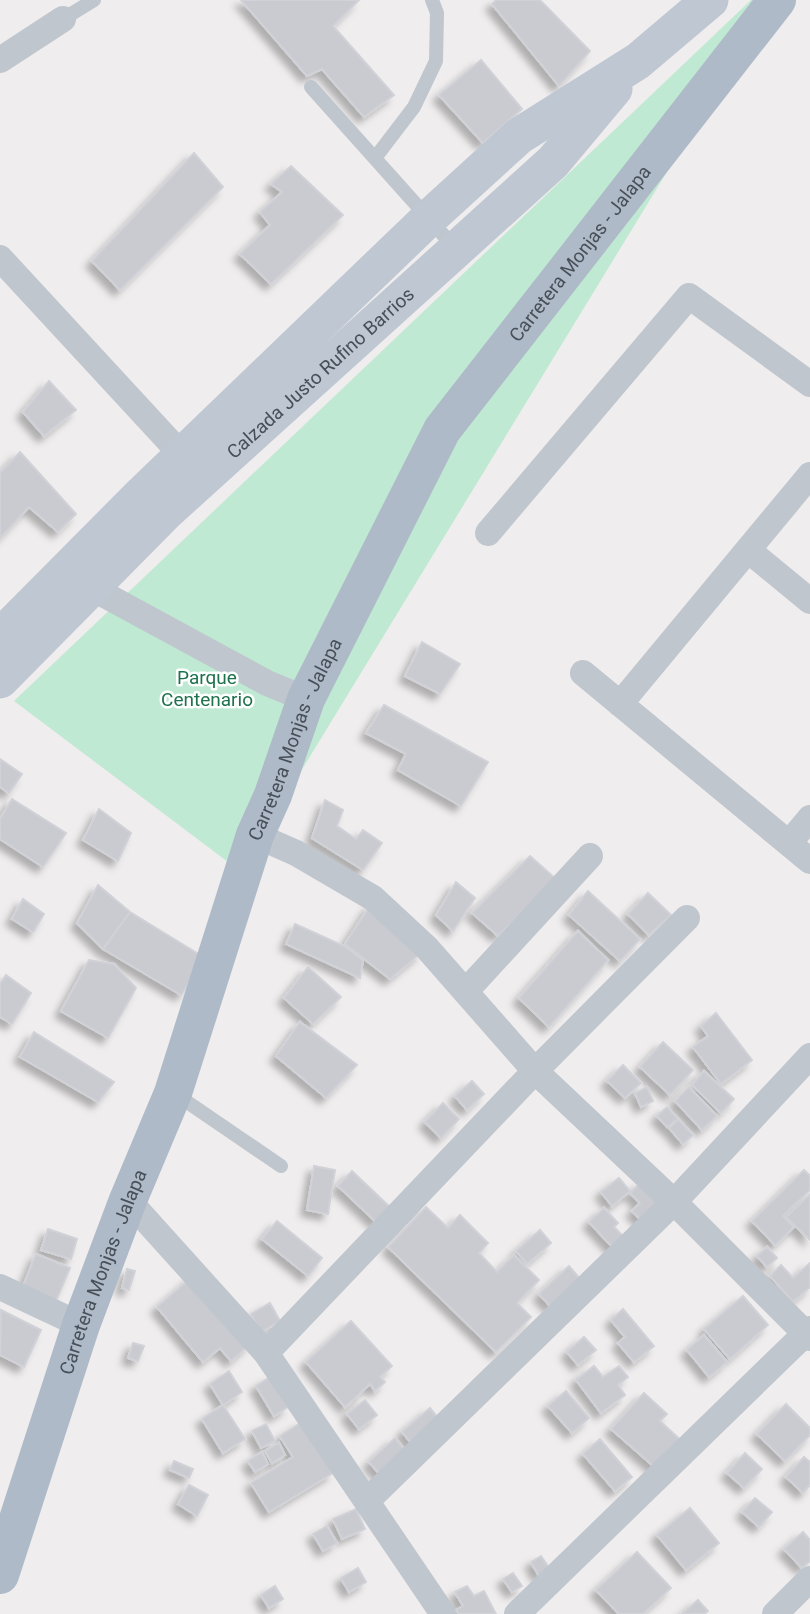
<svg xmlns="http://www.w3.org/2000/svg" width="810" height="1614" font-family="Roboto,sans-serif">
<defs>
<filter id="shadow"><feDropShadow dx="-6" dy="6" stdDeviation="3.5" flood-color="#0004"/></filter>
</defs>
<rect width="100%" height="100%" fill="#efeded"/>
<path fill="#bfe9d2" d="M751 0H772L240 871 14 701Z"/>
<path fill="#cacbd1" stroke="#d1d2d8" stroke-width="2" filter="url(#shadow)" d="M241 0H359L333 26 394 95 364 117 322 69 307 76Z
M496 0H540L590 51 559 86 492 4Z
M481 60 522 109 483 143 439 95Z
M194 153 223 187 120 290 92 261Z
M291 166 343 215 271 284 240 254 270 225 260 212 282 192 271 184Z
M49 381 76 410 44 436 23 412Z
M20 452 76 514 58 532 29 507 0 538V473Z
M422 642 460 664 440 694 405 676Z
M384 705 488 762 461 806 398 770 406 754 366 733Z
M0 759 22 774 9 793 0 787Z
M12 799 66 833 43 867 0 839V819Z
M325 800 343 810 337 826 356 839 363 830 382 843 363 870 312 838Z
M99 809 131 833 118 861 83 840Z
M530 856 556 879 498 936 472 913Z
M456 882 475 898 453 931 436 915Z
M98 885 130 912 103 949 77 923Z
M588 891 640 939 620 961 569 915Z
M648 893 671 915 649 935 628 914Z
M23 899 44 914 33 932 12 919Z
M371 904 421 953 390 979 345 944Z
M130 912 205 958 181 995 103 949Z
M295 924 344 946 363 960 360 978 286 944Z
M578 931 608 960 549 1027 519 998Z
M89 960 114 964 136 988 108 1038 61 1011Z
M308 967 341 997 313 1024 284 998Z
M6 975 31 993 12 1024 0 1017V984Z
M716 1013 752 1060 721 1084 693 1047 708 1036 701 1026Z
M300 1022 357 1065 326 1098 276 1056Z
M34 1032 114 1082 98 1102 20 1057Z
M663 1042 693 1070 670 1095 640 1067Z
M623 1065 641 1083 625 1098 607 1081Z
M704 1071 734 1099 721 1113 692 1085Z
M472 1081 484 1094 467 1110 455 1096Z
M647 1087 653 1101 641 1107 635 1093Z
M689 1087 717 1116 702 1130 675 1101Z
M443 1103 459 1119 441 1138 425 1122Z
M667 1107 678 1119 667 1127 657 1116Z
M678 1119 693 1135 683 1144 669 1128Z
M314 1166 335 1170 328 1214 307 1210Z
M804 1170 810 1176V1190L783 1216 794 1227 775 1245 752 1221Z
M352 1171 391 1208 377 1223 338 1186Z
M619 1178 630 1191 612 1206 601 1192Z
M641 1182 665 1207 646 1225 632 1211 640 1203 630 1193Z
M810 1194V1240L786 1217Z
M426 1207 448 1228 460 1215 488 1243 479 1253 497 1272 514 1255 539 1280 517 1303 531 1317 496 1352 388 1247Z
M604 1208 618 1223 614 1227 627 1240 615 1250 589 1222Z
M277 1221 322 1258 308 1276 262 1239Z
M48 1229 77 1239 71 1259 41 1250Z
M540 1230 551 1243 527 1264 516 1251Z
M767 1247 777 1258 767 1267 757 1256Z
M36 1254 70 1268 53 1308 20 1294Z
M810 1263V1287L793 1302 770 1276 781 1265 793 1278Z
M569 1266 581 1280 551 1307 539 1294Z
M127 1269 135 1271 129 1290 122 1288Z
M193 1276 250 1344 231 1361 220 1348 203 1362 157 1307Z
M743 1296 768 1325 730 1359 704 1329Z
M270 1303 280 1321 261 1332 251 1314Z
M623 1309 654 1346 634 1362 618 1343 625 1337 611 1320Z
M1 1310 41 1330 24 1367 0 1355Z
M351 1321 392 1366 380 1377 385 1382 375 1391 370 1384 345 1407 306 1362Z
M704 1335 727 1362 709 1377 687 1350Z
M584 1337 596 1350 578 1365 567 1352Z
M133 1343 144 1346 138 1361 128 1358Z
M594 1366 603 1377 619 1366 628 1377 618 1385 625 1395 601 1413 576 1380Z
M229 1371 242 1392 223 1405 210 1384Z
M270 1377 288 1407 274 1416 256 1386Z
M566 1391 589 1418 572 1433 548 1406Z
M644 1393 667 1414 660 1421 684 1443 659 1471 611 1429Z
M365 1400 377 1415 359 1429 347 1414Z
M786 1404 810 1428V1435L785 1461 757 1434Z
M223 1405 245 1439 223 1453 202 1419Z
M430 1408 443 1424 415 1448 402 1432Z
M302 1422 333 1473 269 1512 251 1483 293 1457 280 1436Z
M266 1424 275 1441 261 1448 252 1431Z
M395 1438 409 1455 383 1478 369 1462Z
M600 1439 632 1477 615 1491 583 1454Z
M279 1443 285 1455 272 1463 265 1451Z
M262 1452 268 1464 255 1472 248 1461Z
M745 1453 762 1469 744 1488 727 1473Z
M804 1457 810 1462V1485L803 1493 786 1477Z
M174 1461 193 1469 189 1478 170 1470Z
M189 1485 208 1495 197 1516 178 1504Z
M755 1498 772 1512 759 1527 742 1512Z
M690 1508 719 1543 686 1570 657 1535Z
M356 1509 365 1529 342 1539 333 1519Z
M327 1526 337 1543 323 1551 313 1534Z
M803 1532 810 1540V1561L802 1568 784 1549Z
M637 1552 671 1588 643 1614H619L596 1590Z
M541 1556 550 1569 539 1576 531 1562Z
M358 1568 366 1582 349 1592 341 1578Z
M513 1573 522 1586 512 1592 503 1579Z
M275 1586 283 1599 269 1608 261 1595Z
M467 1586 474 1596 484 1591 496 1614H459L456 1610 463 1606 455 1592Z
M698 1600 708 1611 704 1614H682Z"/>
<g fill="none" stroke-linecap="round" stroke-linejoin="round">
<path stroke="#bfc6cd" stroke-width="14" d="M63 19 94 0
M311 87 455 248
M375 158 414 107 436 61 437 13 432 0
M174 1093 281 1166"/>
<path stroke="#bfc6cd" stroke-width="26" d="M0 60 63 19
M0 258 193 467
M488 533 689 296 810 384
M748 550 810 601
M92 588 267 683 306 699
M583 673 810 861
M620 704 810 475
M255 835 296 853 373 898 427 948 535 1071 674 1202 810 1338
M789 843 810 818
M466 991 590 856
M128 1200 266 1353 443 1614
M0 1287 81 1325
M266 1353 535 1071 687 918
M367 1501 674 1202 810 1056
M517 1614 810 1329
M775 1614 810 1579"/>
<g stroke="#bfc7d2" stroke-width="37">
<path d="M0 637 141 495 429 218 519 136 638 61 710 0"/>
<path id="s1" d="M0 680 166 512 553 162 614 89"/>
</g>
<path stroke="#afbac9" stroke-width="38" id="s2" d="M0 1575 81 1325 128 1200 173 1093 255 835 273 795 306 699 442 430 777 0"/>
</g>
<g text-anchor="middle" dominant-baseline="central" stroke-width="5" stroke-linejoin="round" paint-order="stroke">
<g font-size="19" fill="#474f58" stroke="#fff">
<text stroke="none"><textPath href="#s2" startOffset="1454">Carretera Monjas - Jalapa</textPath></text>
<text stroke="none"><textPath href="#s1" startOffset="444">Calzada Justo Rufino Barrios</textPath></text>
<text stroke="none"><textPath href="#s2" startOffset="887">Carretera Monjas - Jalapa</textPath></text>
<text stroke="none"><textPath href="#s2" startOffset="320">Carretera Monjas - Jalapa</textPath></text>
</g>
<g font-size="19" fill="#20714e" stroke="#fff">
<text x="207" y="677">Parque<tspan x="207" dy="22">Centenario</tspan></text>
</g>
</g>
</svg>
